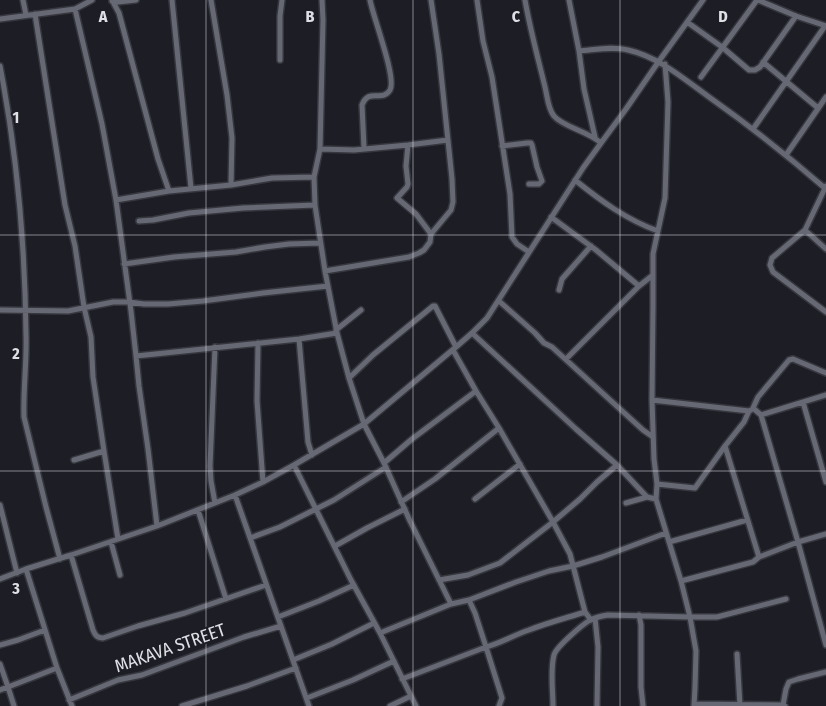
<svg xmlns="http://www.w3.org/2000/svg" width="826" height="706" font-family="'Fira Sans Condensed',sans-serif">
<rect width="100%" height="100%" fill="#1c1d25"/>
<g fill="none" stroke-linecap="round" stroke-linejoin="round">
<g stroke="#36373e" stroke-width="8">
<path id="street" d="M23 0 26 15
M112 0 119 13 158 159 169 191
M172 0 191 188
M211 0 227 95 232 138 231 185
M322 0 323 20 320 149 314 177 315 205 325 271 337 333 349 378 364 424 384 463 410 521 451 604
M477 0 483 41 492 77 510 194 512 237 517 244 529 252
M525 0C530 29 538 58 545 87 547 95 548 109 554 116 563 127 588 131 601 143
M569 0 579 51 584 89 595 137
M758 0 796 16 826 26
M112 1 118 2 136 0
M75 9 102 124 116 200 131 311 136 356 139 386 148 449 157 526
M35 14 65 205 75 246 84 307 91 337 93 377 104 451 118 539
M0 19 75 9 92 0
M687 22 722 47 749 70H755L760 67 796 16
M579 51C594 50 612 46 628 50 659 57 684 79 709 97 750 126 788 156 826 189
M280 60V16L282 0
M763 62 818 108
M665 64 668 102 665 198 653 254V306L652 400 654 459 657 484 656 499 681 581 690 617 696 651 695 687 694 706
M0 66C17 154 25 244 26 334 27 362 23 389 24 417L46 507 60 559
M701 77 757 0
M753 129 825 26
M408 145 406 166 408 184 407 187 397 198 416 214 431 234
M502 146 527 143H531L532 145 537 167 542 181 539 184H529
M364 148 362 105C369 87 382 103 390 90 397 78 373 17 370 0
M320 149 354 150 408 145 448 140
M786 155 826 97
M575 180C601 201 627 220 658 231
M826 186 805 230 772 258 770 265 773 272 826 312
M116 200 169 191 231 185 272 178 314 177
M551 217 596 250 639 286
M139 221 153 220 189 213 243 208 315 205
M805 230 826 249
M124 264 174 257 236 252 265 247 289 244 320 243
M325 271 409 257 419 253 424 250 430 242 431 234 451 210 453 202 452 179 439 54 431 0
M559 290 562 279 591 246
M499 301 535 333 544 343 552 347 643 430 653 437
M0 310 68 311 113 302H129L144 304H168L203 301 263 293 328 286
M336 330 361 310
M472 333 576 429 617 465 647 497 656 499
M299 339 308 442 312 455
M258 343 257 401 263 482
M453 350 476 391 499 428 553 522 570 554 585 612 591 620
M136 356 299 339 337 333
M566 359 639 286 653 275
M826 373 793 359 789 360 758 397 753 408 761 415 798 542 826 645
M349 378 373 355 433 306H435L456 347
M652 400 749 411 751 410
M803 402 826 482
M761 415 826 395
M74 460 104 451
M384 463 412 439 476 391
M294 465 351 580 380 633 416 706
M657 484 695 488 725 446 744 422 749 411
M235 495 309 706
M475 499 520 464
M401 502 435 479 499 428
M215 503 211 481 210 466 215 347
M626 503 647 497
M0 505 17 573
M198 510 226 599
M250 538 280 527 334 500 386 467
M111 542 120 575
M669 542 747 520
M335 546 367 528 405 509
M71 555 93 630C95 635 97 638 103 638L138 626 185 613 266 585
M759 557 798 542 826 534
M26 569 57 668 72 706
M0 579 26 569 71 555 157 526 235 495 263 482 294 465 364 424 456 347 472 333 487 318 583 168 601 143 626 109 659 61 703 0
M439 580 468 575 500 563 553 522 580 499 597 482 617 465
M681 581 753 562 759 557 725 446
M469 600 475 613 486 647C501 643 514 635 529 630 547 623 566 618 585 612
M639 615 641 625V687L643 706
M278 617 319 601 354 585
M595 618 598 647 597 706
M380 633 451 604 469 600 516 582 549 571 573 566 602 557 666 533
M0 645 18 640 45 630
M737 654 740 706
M293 660 332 644 374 623
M0 664 8 687 57 668
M402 679 486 647 502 698 499 706
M0 690 8 687 14 706
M307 698 353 680 394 661
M69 700 118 680 142 675 244 637 281 626
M694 704 783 705 785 706
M783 705 786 689 789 682 798 679 826 672
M182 706 247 686 296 668
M390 706 411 696
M553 706C553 691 550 670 554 655 556 647 582 625 590 620 596 617 602 616 608 615L690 617H717L786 599"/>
</g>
<use href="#street" stroke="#666873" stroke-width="5"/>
</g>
<path fill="none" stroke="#dfe0e6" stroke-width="1" stroke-opacity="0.55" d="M206 0V706M413 0V706M620 0V706M0 235H826M0 471H826"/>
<g text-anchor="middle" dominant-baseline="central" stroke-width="4" stroke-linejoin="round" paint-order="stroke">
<g font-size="18" fill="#dfe0e6" stroke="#1c1d25">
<text transform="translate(170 648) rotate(-19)">MAKAVA STREET</text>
</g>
</g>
<g font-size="16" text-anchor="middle" font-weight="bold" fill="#dfe0e6" stroke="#1c1d25" stroke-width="4" stroke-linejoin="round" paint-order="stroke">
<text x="103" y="22">A</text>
<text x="310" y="22">B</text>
<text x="516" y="22">C</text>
<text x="723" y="22">D</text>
<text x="16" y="123">1</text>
<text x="16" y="359">2</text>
<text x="16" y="594">3</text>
</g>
</svg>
